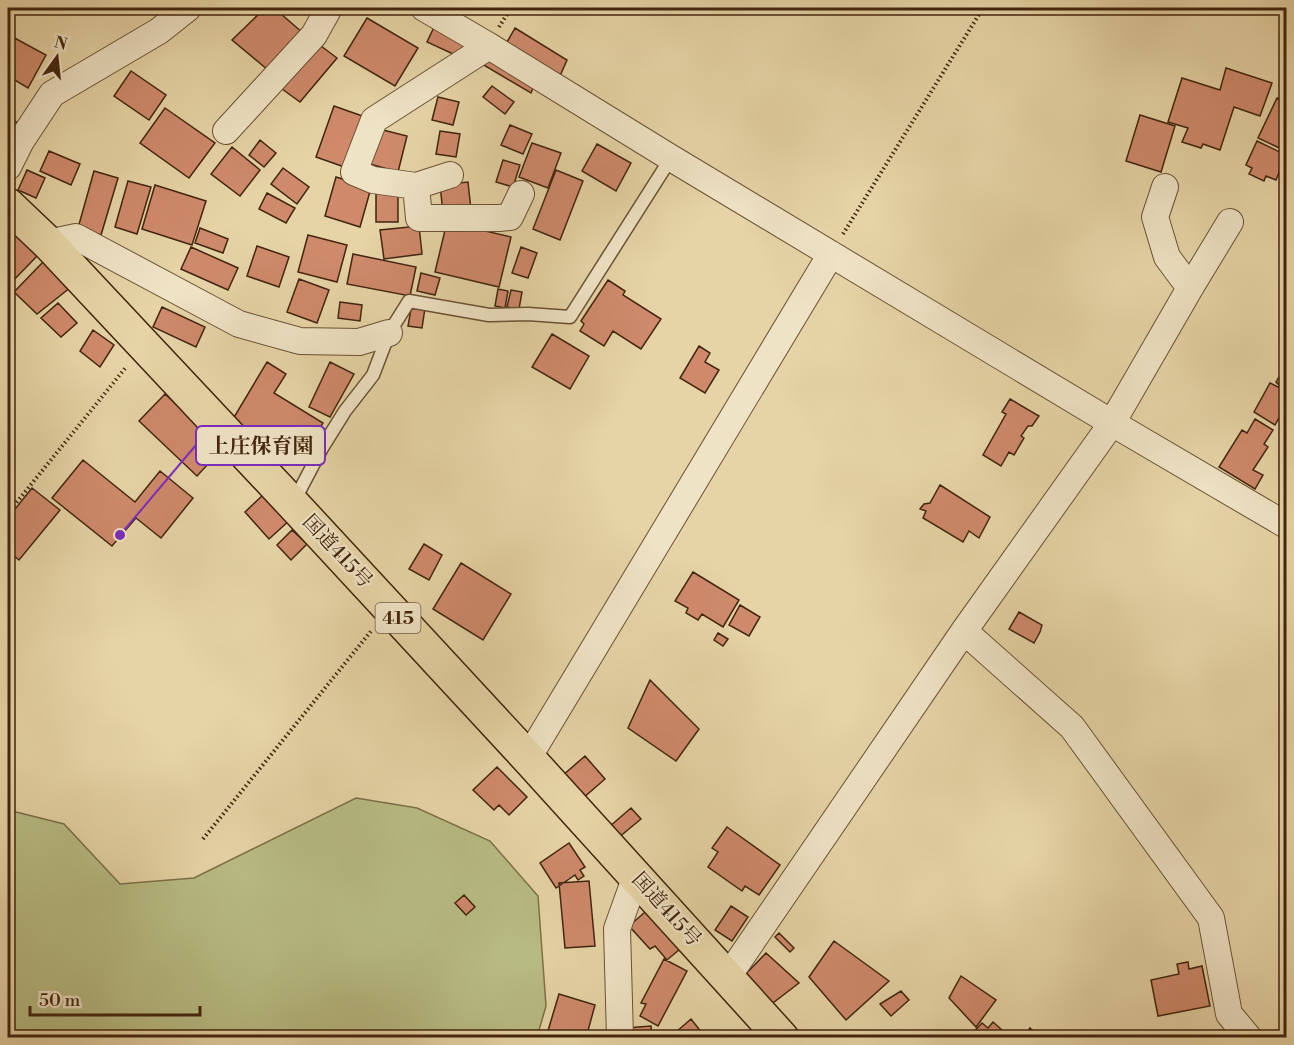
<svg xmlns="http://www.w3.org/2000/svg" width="1294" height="1045" font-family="'Libre Bodoni','Noto Serif JP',serif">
<rect width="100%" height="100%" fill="#e6d4a6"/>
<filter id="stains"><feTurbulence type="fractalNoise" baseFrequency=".00333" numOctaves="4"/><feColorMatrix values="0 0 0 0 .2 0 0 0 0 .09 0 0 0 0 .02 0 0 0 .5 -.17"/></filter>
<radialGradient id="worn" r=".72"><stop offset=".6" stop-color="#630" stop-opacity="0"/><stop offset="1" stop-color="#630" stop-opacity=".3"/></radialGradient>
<path fill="#b8bc84" stroke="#7d7049" stroke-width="1.5" d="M356 798 417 808 490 841 538 896 546 1006 537 1037 8 1038V810L64 824 120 884 194 878Z"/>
<path fill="#cf8a6c" stroke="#42250e" stroke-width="1.5" d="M265 8H274L303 33 268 70 232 40Z
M367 18 418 48 395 86 344 56Z
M436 23 475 41 466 60 427 42Z
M515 28 567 60 560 76 506 44Z
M9 35 46 55 28 88 8 76V38Z
M317 43 337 58 300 102 278 86Z
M488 53 536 80 531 93 482 64Z
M1226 68 1272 83 1260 116 1234 107 1220 150 1203 144 1201 148 1182 142 1188 128 1168 122 1182 78 1220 90Z
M131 71 166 95 149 120 114 96Z
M492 86 514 102 505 114 483 97Z
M438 97 459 102 453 125 432 120Z
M1277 98 1286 103V151L1258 138Z
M334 106 368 118 350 169 316 157Z
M165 108 215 143 189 178 140 143Z
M1140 115 1175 126 1161 172 1126 161Z
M8 116 22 126 12 139 8 136Z
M510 125 532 134 523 154 501 145Z
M379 129 407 136 398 172 370 164Z
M440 131 460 134 456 157 436 154Z
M260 140 276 153 264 167 249 155Z
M1257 141 1286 155 1276 180 1266 176 1264 181 1249 174 1252 168 1246 165Z
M532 143 561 153 548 188 519 177Z
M597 144 631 163 616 191 582 171Z
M232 147 260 170 240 196 211 174Z
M49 151 80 164 71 185 40 171Z
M503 160 520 165 513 187 496 182Z
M283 168 309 187 297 204 271 184Z
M27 170 45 178 36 198 18 190Z
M556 170 583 181 560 240 533 229Z
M94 171 118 178 101 235 78 228Z
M336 177 371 188 360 227 325 216Z
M128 181 151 187 137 234 115 227Z
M468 182 471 210 443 213 440 185Z
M155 185 206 201 192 245 142 229Z
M376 192H398V222H376Z
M267 193 295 208 286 223 259 209Z
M447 222 511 237 499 287 435 272Z
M419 226 422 254 384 259 380 230Z
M8 227 39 254 8 286Z
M200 228 228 239 223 253 195 243Z
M308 235 347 245 337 282 298 272Z
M1286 236V250L1281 248Z
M257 246 289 257 279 287 247 276Z
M191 247 238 268 228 290 181 269Z
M521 247 537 253 528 278 512 273Z
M353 254 416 267 410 296 347 284Z
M43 262 71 287 37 314 14 292Z
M421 273 440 278 435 295 417 291Z
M299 279 329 290 317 323 287 312Z
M608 280 625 291 623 295 661 319 641 349 613 331 604 346 580 331 584 324 581 321Z
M498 289 508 291 505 308 495 306Z
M511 290 522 292 519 309 507 307Z
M340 302 362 305 360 321 338 318Z
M58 303 77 323 61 337 41 318Z
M162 307 205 327 196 347 153 327Z
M425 308 422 328 408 326 411 309Z
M93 330 114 345 100 367 80 351Z
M552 334 589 356 570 389 532 367Z
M699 346 710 353 705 362 719 370 705 393 680 378Z
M267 362 286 374 274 393 323 423 297 465 230 424Z
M330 362 354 374 330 417 309 407Z
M1280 375 1284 378 1279 385 1276 382Z
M1270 383 1286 391V405L1275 425 1254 412Z
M165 394 223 448 197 476 139 421Z
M1010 399 1039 416 1032 426H1028L1021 436 1024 438 1014 455 1009 452 1001 466 983 455 1006 414 1002 412Z
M1255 419 1273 430 1264 444 1268 447 1253 470 1263 475 1255 489 1219 467 1242 430 1247 433Z
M83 460 135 502 160 471 193 498 161 538 136 518 112 546 52 498Z
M940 485 990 517 979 538 969 531 963 542 923 518 926 511 920 509 924 504 930 503Z
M32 488 60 510 19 560 8 551V518Z
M266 492 291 519 269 539 245 512Z
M292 530 307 544 291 560 277 545Z
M424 544 442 555 429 580 409 569Z
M461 563 511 594 483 640 433 609Z
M693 572 739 600 723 627 702 614 698 620 686 613 688 608 675 601Z
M740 605 760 617 749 636 729 625Z
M1019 612 1042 625 1040 632 1034 643 1009 629Z
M718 633 728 639 723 646 714 640Z
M650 680 699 729 676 761 628 728Z
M585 756 605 779 582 799 562 776Z
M497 767 527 797 509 815 499 805 494 810 473 790Z
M631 808 641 819 618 838 609 827Z
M727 827 780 865 759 895 745 886 742 891 708 867 718 852 712 848Z
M569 843 585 867 580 870 584 876 578 880 575 875 556 888 540 863Z
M589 881 595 946 565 948 559 883Z
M464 895 475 907 466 915 455 903Z
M652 906 686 944 667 960 655 946 650 949 629 926Z
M731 906 748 917 732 941 715 930Z
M779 933 794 948 790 952 775 937Z
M834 941 889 981 846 1020 809 977Z
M766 953 799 983 765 1009 739 981Z
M664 959 687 971 658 1026 640 1016 646 1004 641 1003Z
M1188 962 1189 969 1202 966 1210 1006 1158 1016 1151 980 1179 974 1177 964Z
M961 976 996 1000 976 1027 949 998Z
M901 991 909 1000 891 1016 880 1004Z
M559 994 595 1005 586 1038H560L547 1034Z
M691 1019 706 1038H669Z
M993 1022 1011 1038H968L982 1023 988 1028Z
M651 1026 652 1038H627L626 1028Z
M1030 1028 1041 1038H1023Z"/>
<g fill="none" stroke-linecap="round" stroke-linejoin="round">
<g stroke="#6b5134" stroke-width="15">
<path id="service" d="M293 503 322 448 345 411 373 375 389 333 409 301 489 315 528 314 570 317 671 158"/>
</g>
<g stroke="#6b5134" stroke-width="28">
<path id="minor" d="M424 8 489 46 671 158 1112 423 1286 525
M226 131 314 35 329 8
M8 167 21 141 52 94 159 31 188 8
M450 175 416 186 373 180 354 172 374 120 489 46
M416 186 419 218H499L510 217 521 194
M1165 187 1155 217 1167 257 1190 288
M48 243 76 237 239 324 300 341 359 342 389 333
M964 631 1072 727 1211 918 1229 1014 1249 1038
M528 758 831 254
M727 978 964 631 1112 423 1190 288 1230 222
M620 1038 617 929 636 876"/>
</g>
<g stroke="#42250e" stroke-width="36">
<path id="trunk" d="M8 205 48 243 292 503 528 758 782 1038"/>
</g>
<path stroke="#42250e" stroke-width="4" stroke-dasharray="1.5 3" stroke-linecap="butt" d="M499 27 511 8
M843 234 983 8
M8 513 127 366
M203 839 372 630"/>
<use href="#service" stroke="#efe3c5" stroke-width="12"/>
<use href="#minor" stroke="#efe3c5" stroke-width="26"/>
<use href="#trunk" stroke="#e6d4a6" stroke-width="33"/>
</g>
<g text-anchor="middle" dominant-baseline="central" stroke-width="4.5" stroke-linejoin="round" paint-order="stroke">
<rect fill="#efe3c5" stroke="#765e45" stroke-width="1.5" x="375.5" y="603" width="45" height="30" rx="4.5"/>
<g font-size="18" font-weight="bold" fill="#42250e">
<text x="398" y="618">415</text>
</g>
<g font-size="20" fill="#42250e" stroke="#efe3c5">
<text transform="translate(337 552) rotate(47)">国道415号</text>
<text transform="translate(666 910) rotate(48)">国道415号</text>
</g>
</g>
<path fill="none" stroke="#7b2cbf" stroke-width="2" d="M120 535L196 445"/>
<circle fill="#7b2cbf" stroke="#efe3c5" stroke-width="2" cx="120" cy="535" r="6"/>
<rect fill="#efe3c5" stroke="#7b2cbf" stroke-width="2" x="196" y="426" width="129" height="39" rx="6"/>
<g font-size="21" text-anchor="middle" font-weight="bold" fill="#42250e">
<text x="261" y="453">上庄保育園</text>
</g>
<rect width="1294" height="1045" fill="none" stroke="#e6d4a6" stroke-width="30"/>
<rect x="9" y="9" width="1276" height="1027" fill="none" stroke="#42250e" stroke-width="3"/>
<rect x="15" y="15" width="1264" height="1015" fill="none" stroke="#42250e" stroke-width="1.5"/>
<g transform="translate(57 57) rotate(15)" stroke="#efe3c5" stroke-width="4.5" paint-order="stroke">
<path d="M0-4.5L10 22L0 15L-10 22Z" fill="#42250e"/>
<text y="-9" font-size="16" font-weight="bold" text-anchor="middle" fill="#42250e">N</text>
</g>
<path d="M30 1006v9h170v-9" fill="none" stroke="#42250e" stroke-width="3"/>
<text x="39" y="1006" font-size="18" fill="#42250e" stroke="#efe3c5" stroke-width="4.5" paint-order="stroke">50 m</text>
<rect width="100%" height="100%" filter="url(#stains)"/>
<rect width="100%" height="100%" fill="url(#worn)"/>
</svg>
